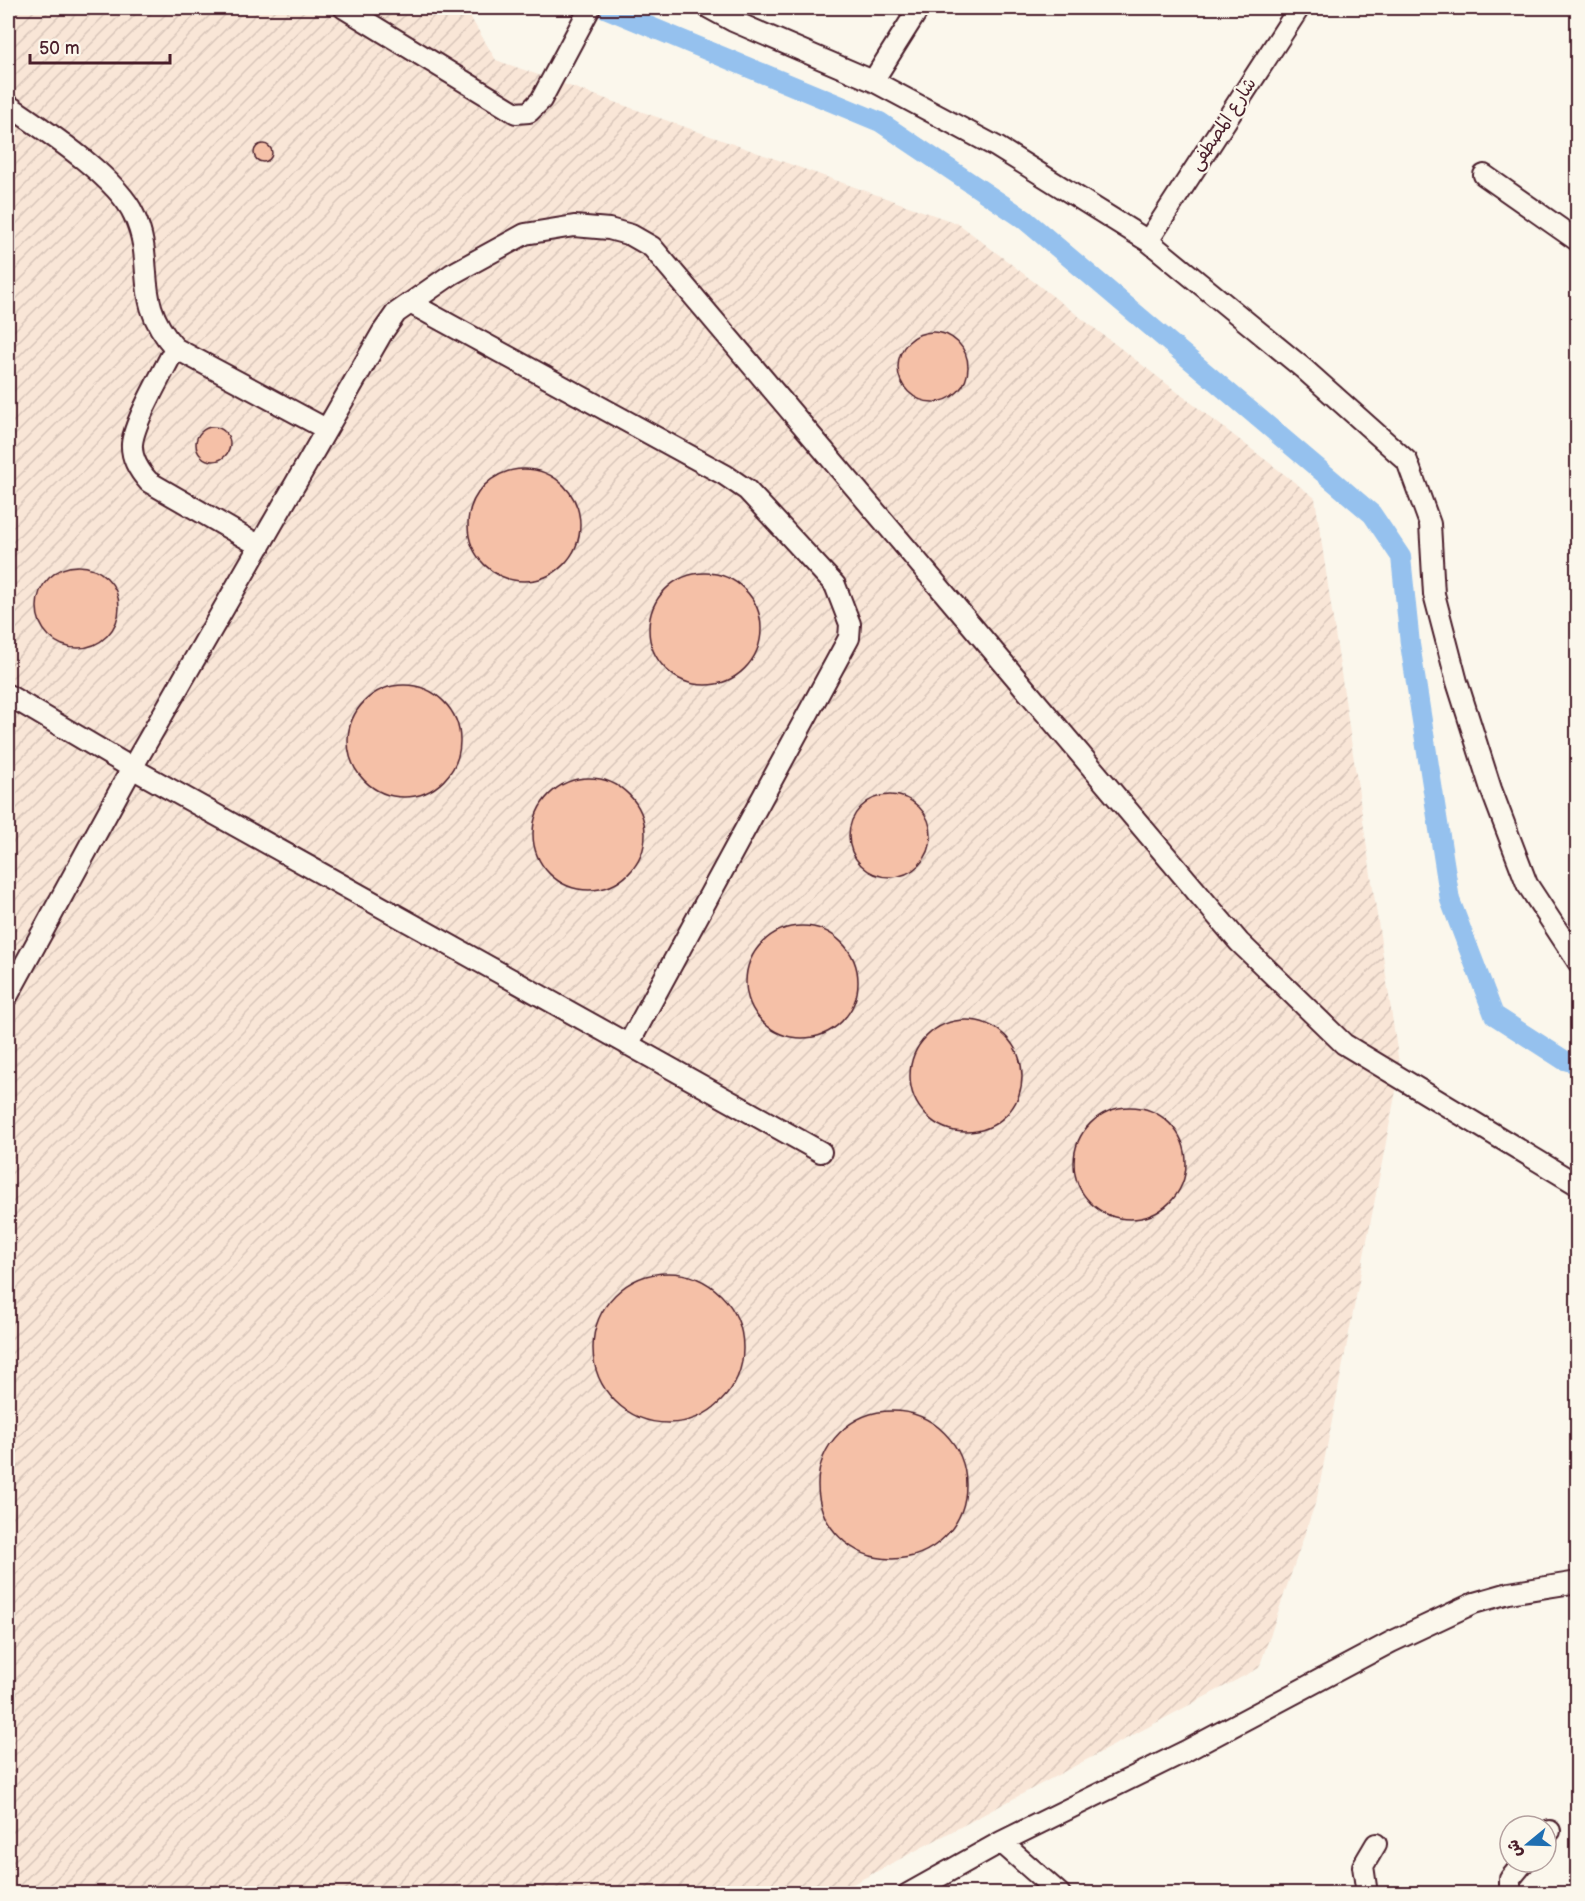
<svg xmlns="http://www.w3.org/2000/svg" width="1585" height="1901" font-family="'Balsamiq Sans','Playpen Sans Arabic',sans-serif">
<defs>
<pattern id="industrial-furrows" width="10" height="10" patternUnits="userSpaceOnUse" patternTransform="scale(1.5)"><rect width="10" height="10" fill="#f9e6d7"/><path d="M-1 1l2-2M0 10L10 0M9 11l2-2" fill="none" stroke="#d7c5b9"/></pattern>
</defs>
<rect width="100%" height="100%" fill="#fbf7ec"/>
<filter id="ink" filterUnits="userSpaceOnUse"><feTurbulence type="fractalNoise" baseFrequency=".0167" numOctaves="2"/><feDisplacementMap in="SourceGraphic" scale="12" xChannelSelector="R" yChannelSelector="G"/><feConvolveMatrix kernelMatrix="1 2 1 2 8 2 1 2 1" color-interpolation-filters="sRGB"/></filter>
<g filter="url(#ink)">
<path fill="url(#industrial-furrows)" d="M8 8H465L496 60 959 224 1315 498 1400 1070 1317 1498 1259 1668 836 1893 8 1894Z"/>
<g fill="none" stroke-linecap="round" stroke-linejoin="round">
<path stroke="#95c1ee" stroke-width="20" d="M605 8 880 122 1024 219 1372 514 1401 557 1410 644 1450 900 1494 1015 1564 1060 1578 1064"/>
</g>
<path fill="#f5c0a7" stroke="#4a1f2b" stroke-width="1.5" d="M254 153a9 9 0 1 1 18 0a9 9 0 1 1-18 0Z
M898 367a35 35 0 1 1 70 0a35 35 0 1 1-70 0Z
M196 444a17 17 0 1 1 34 0a17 17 0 1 1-34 0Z
M468 525a56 56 0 1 1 112 0a56 56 0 1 1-112 0Z
M37 607a41 41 0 1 1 82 0a41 41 0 1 1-82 0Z
M649 629a56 56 0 1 1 112 0a56 56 0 1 1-112 0Z
M348 741a56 56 0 1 1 112 0a56 56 0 1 1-112 0Z
M533 834a56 56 0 1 1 112 0a56 56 0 1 1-112 0Z
M849 836a41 41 0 1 1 82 0a41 41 0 1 1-82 0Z
M746 982a56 56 0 1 1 112 0a56 56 0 1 1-112 0Z
M910 1076a56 56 0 1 1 112 0a56 56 0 1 1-112 0Z
M1074 1163a56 56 0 1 1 112 0a56 56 0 1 1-112 0Z
M593 1348a75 75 0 1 1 150 0a75 75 0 1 1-150 0Z
M818 1485a74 74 0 1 1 148 0a74 74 0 1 1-148 0Z"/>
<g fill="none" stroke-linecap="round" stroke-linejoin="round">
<g stroke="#4a1f2b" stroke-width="24">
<path id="street" d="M344 8 516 113 529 112 541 100 590 8
M709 8 733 21 873 81 997 147 1148 241 1304 369 1407 461 1430 524 1434 594 1457 682 1491 789 1527 884 1578 962
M873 81 919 8
M8 105C43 129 117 177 134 215 157 265 131 299 175 348L326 429
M1484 175 1578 241
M1148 241 1299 8
M410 303 725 475 747 490 835 585 850 624 849 638 628 1045
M175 348C164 371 134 421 132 444 131 459 139 471 149 482L260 546
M8 695 132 768 821 1152
M8 995 132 768 382 333 396 313 452 274 525 234 574 226 609 229 631 235 652 247 1239 942 1344 1044 1578 1185
M1546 1835 1550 1831
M1001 1842 1060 1894
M908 1894 1001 1842 1184 1752 1391 1642 1474 1603 1509 1593 1578 1582
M1367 1894 1363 1866 1376 1844
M1513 1894 1510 1890V1879L1524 1862"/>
</g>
<use href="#street" stroke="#fbf7ec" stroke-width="20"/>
</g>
</g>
<g text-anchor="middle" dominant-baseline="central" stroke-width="4.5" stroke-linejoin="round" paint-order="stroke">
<g font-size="18" fill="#4a1f2b" stroke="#fbf7ec">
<text transform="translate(1223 124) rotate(-57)">شارع المصطفى</text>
</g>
</g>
<rect width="1585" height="1901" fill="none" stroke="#fbf7ec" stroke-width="30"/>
<rect x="15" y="15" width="1555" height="1871" fill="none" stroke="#4a1f2b" stroke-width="2" filter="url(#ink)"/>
<g transform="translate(1528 1844) rotate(251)"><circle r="28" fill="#fbf7ec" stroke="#b4a19f" stroke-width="1.5"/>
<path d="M0-4.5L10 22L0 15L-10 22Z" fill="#1f6fb2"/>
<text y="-9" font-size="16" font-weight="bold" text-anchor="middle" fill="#4a1f2b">ش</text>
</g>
<path d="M30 54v9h140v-9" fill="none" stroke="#4a1f2b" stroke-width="3"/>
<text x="39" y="54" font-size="18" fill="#4a1f2b" stroke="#fbf7ec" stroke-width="4.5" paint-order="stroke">50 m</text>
</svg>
